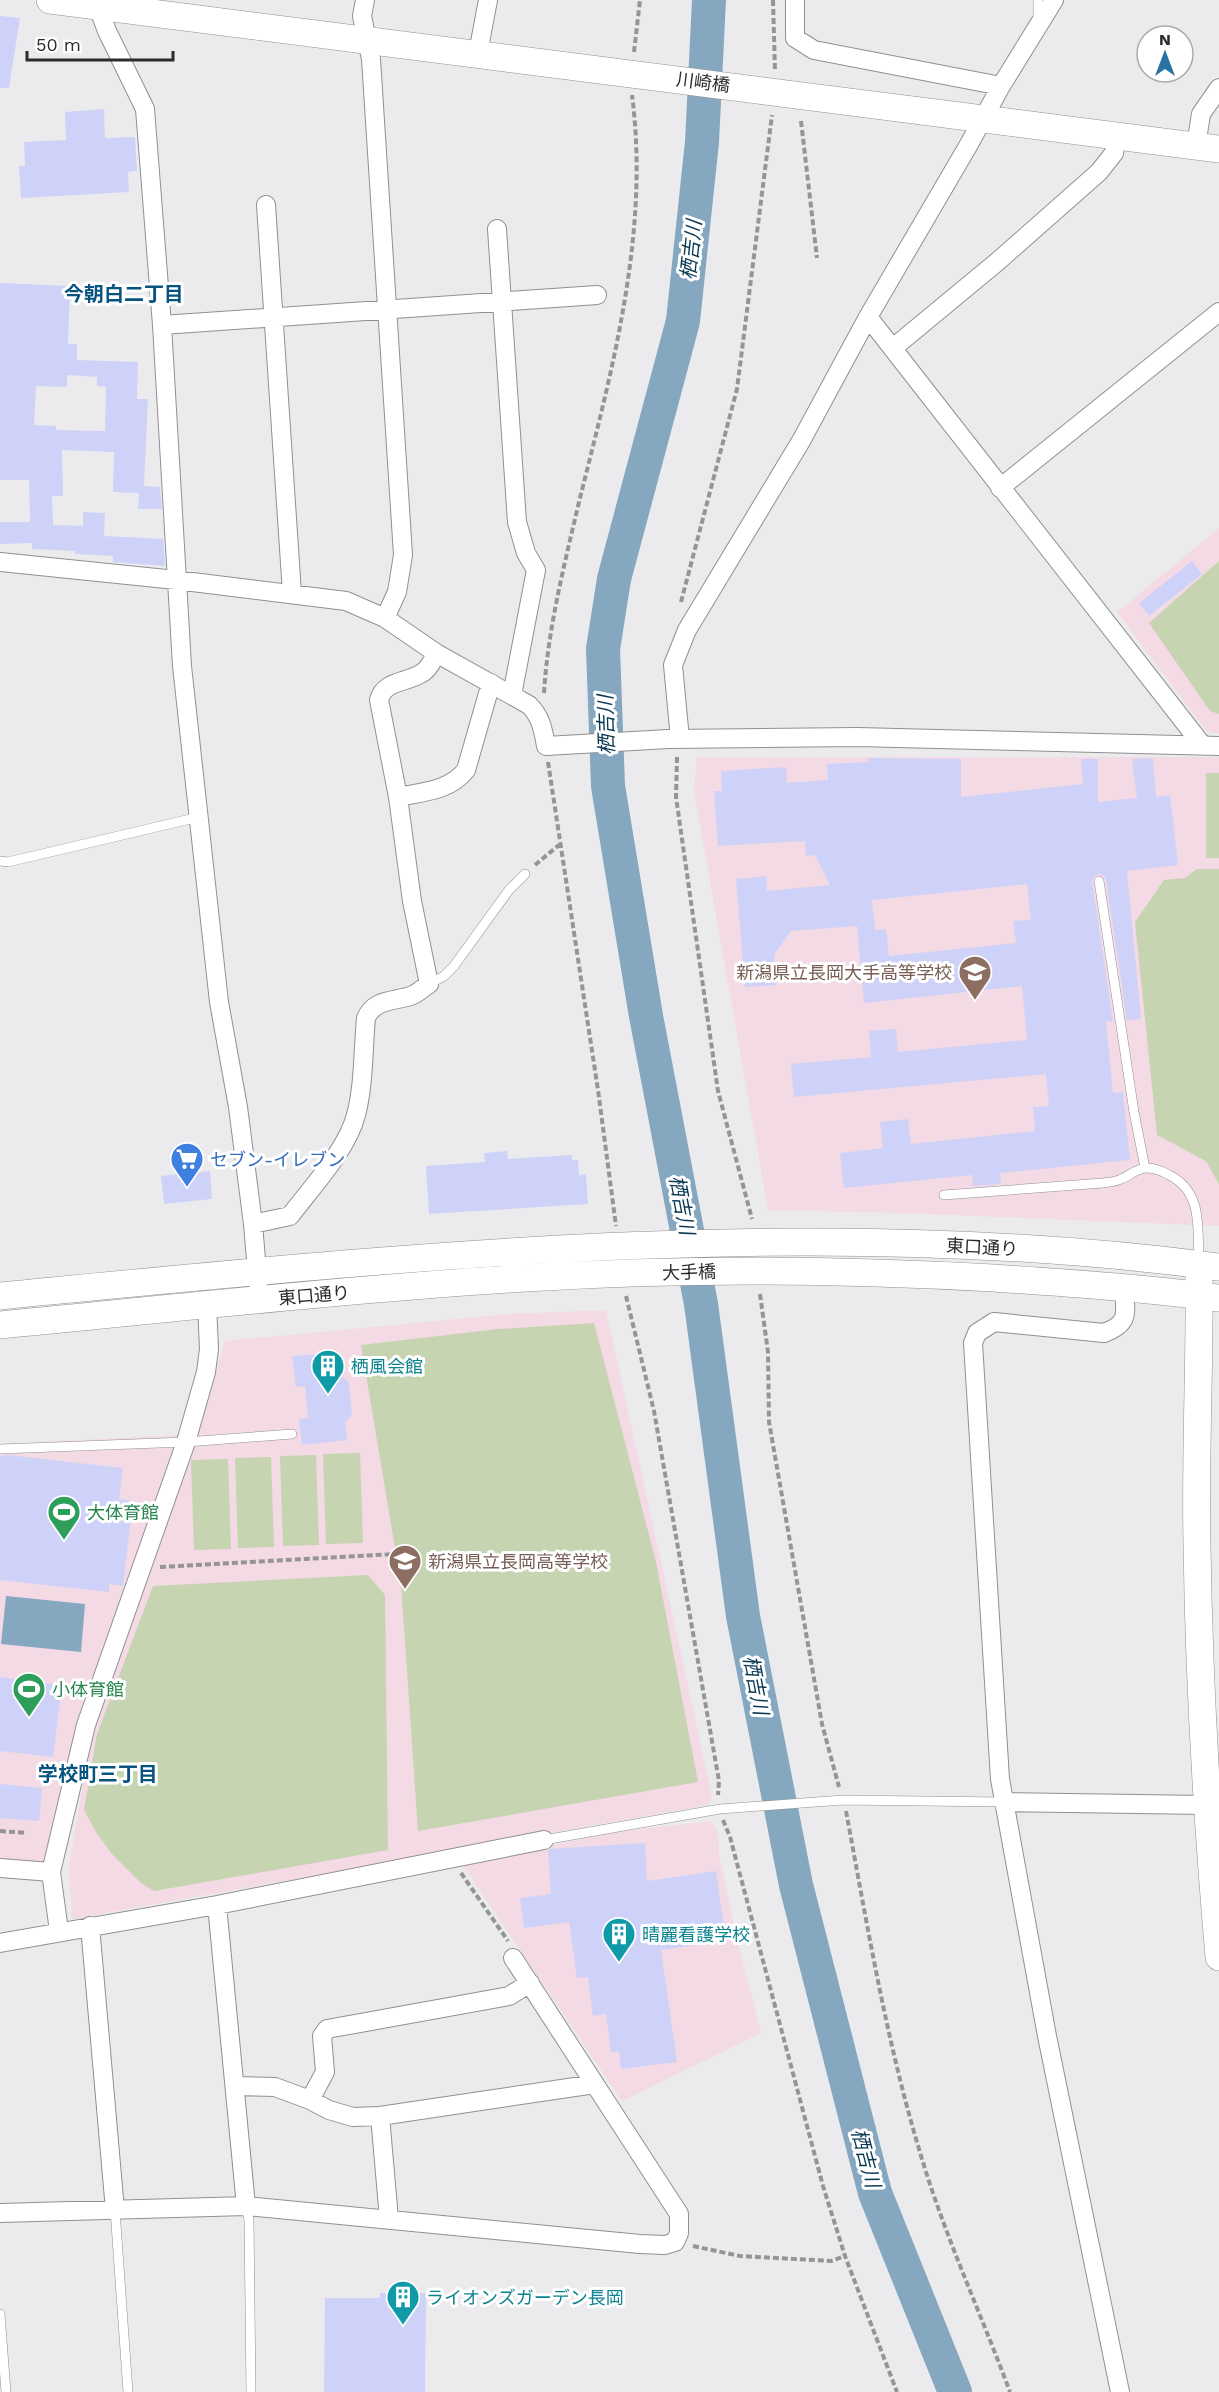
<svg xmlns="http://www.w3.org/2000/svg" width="1219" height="2392" font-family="'Work Sans','Noto Sans JP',sans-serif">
<rect width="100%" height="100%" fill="#ebebed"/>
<path fill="#f3dae4" d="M1219 528V733H1208L1117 612Z
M697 757H1219V1226L902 1213 768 1210 694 791Z
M606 1310 712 1796 708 1805 72 1919 69 1865 92 1732 192 1448 225 1341 509 1314Z
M179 1435 76 1723 65 1791 51 1848 43 1864 0 1861V1444Z
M712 1821 718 1833 719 1854 734 1927 761 2033 622 2101 462 1864 615 1832Z"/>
<path fill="#c7d4b2" d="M1219 561V714L1210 711 1149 623Z
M1206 773H1219V858H1206Z
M1197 869H1219V1184L1206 1161 1157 1135 1135 922 1164 880 1185 878Z
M594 1323 656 1562 698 1782 418 1831 401 1584 361 1345 498 1329Z
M360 1453 363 1543 326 1544 323 1454Z
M316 1455 319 1545 283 1546 280 1456Z
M271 1457 274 1547 238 1548 235 1458Z
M228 1459 231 1549 194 1550 191 1460Z
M368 1575 385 1595 388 1850 154 1891 141 1883 112 1854 96 1832 84 1810 97 1734 153 1586Z"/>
<path fill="#85a8c0" d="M6 1596 85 1604 81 1652 1 1644Z"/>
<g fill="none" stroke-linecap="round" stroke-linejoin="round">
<path stroke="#85a8c0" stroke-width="34" d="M709 0 702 142 683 321 614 579 603 649 608 786 646 1016 701 1304 743 1616 796 1885 875 2193 955 2392"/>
</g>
<path fill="#cfd2f8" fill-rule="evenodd" d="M0 16 20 18 9 88H0Z
M104 109 105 138 135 137 137 171 128 172 129 192 21 198 19 166H25L24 142 66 140 65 112Z
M0 283 70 286 68 344H77V360L138 362 137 399H148L144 486 160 487 162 509H138L139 493 113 492 114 452 62 450 63 496H52L53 525 83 526V512L105 513 104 536 163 539 165 566 113 562V556L75 554V551L32 549V543L0 544V522H30L29 480H0ZM67 375 97 377V386L106 387 105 431 56 430V426L34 425 36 386 67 387Z
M1192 561 1202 574 1149 616 1139 603Z
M868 758 961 759V797L1083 784 1081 759H1098V802L1137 798 1132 759 1153 758 1156 797 1170 795 1178 865 1127 871 1141 1019 1127 1020 1106 880 1104 876 1099 874 1094 876 1092 881 1113 1021 1106 1022 1113 1093 1123 1092 1130 1160 1000 1173 1001 1184 973 1186 972 1175 844 1188 840 1153 883 1148 880 1122 908 1119 911 1144 1035 1131 1033 1107 1049 1106 1046 1074 794 1097 791 1064 871 1057 869 1031 896 1029 898 1052 1027 1040 1022 986 864 1003 857 926 791 931 774 955 776 985 745 987 736 879 766 876 767 891 830 885 815 855 806 856 805 841 718 846 714 791H722L721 771 786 767 787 783 828 780 827 764 868 762ZM1027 884 1031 920 1013 921 1016 943 889 956 886 929 875 930 872 900Z
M507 1151 508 1159 572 1155V1160H578L579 1175 586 1174 588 1204 429 1214 426 1166 485 1162 484 1153Z
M210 1171 212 1199 164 1204 161 1176Z
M338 1353 342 1377 349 1382 352 1415 345 1422 347 1440 302 1445 299 1419 308 1418 305 1386 296 1387 292 1356Z
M8 1455 123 1468 119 1499 133 1501 123 1586 109 1584V1592L0 1580V1456Z
M0 1677 62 1685 53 1757 0 1751Z
M0 1784 42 1788 39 1821 0 1818Z
M645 1843 647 1881 716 1871 726 1941 661 1950 677 2062 621 2069 619 2051 611 2052 606 2014 593 2016 588 1977 577 1978 569 1922 524 1928 520 1898 551 1894 548 1850 550 1849Z
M380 2293H426L425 2392H324L325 2298H380Z"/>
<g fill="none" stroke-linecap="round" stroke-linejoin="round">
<g stroke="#909092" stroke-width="10">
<path id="lane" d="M1038 0V22
M0 861 8 862 199 817
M1099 881 1134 1112 1145 1168
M429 984 444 976 454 966 509 890 525 874
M944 1195 1103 1183C1109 1182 1116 1182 1121 1179 1129 1176 1137 1168 1147 1168 1154 1168 1162 1171 1169 1175 1204 1192 1197 1230 1199 1262
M0 1449 186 1442 292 1434
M544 1840 720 1809 843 1800 1004 1802
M246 2206 249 2220 251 2392
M115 2210 128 2392
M0 2314 6 2392"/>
</g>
<g stroke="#909092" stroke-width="20">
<path id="street" d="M98 0V7L107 31 145 109 162 325 182 666 219 1002 238 1107 253 1224 258 1283
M365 0 362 16 371 59 403 555 397 592 385 618
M795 0V38L814 50 1001 86
M478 53 488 0
M1196 146 1201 114 1219 88
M266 205 292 593
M497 229 517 522 526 553 536 570 512 695
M868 317 1203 746
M162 325 597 295
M893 348 997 262 1099 172 1114 153 1117 135
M1000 488 1219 312
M0 562 176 580 346 601 385 618 436 653 529 705C541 717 543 729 546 746L668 739 857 737 1219 746
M680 739 673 665 687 630 801 441 868 317 968 146 1001 86 1054 0
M398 797C422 792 450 791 466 770L491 683
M253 1224 290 1216C311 1188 347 1150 356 1115 364 1085 363 1049 366 1018 375 998 395 1002 413 995 418 993 424 987 429 984L412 901 398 797 379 700C384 680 407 683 422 673 429 669 433 660 436 653
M1004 1802 1206 1805
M0 1868 51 1872
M217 1905 246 2206
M90 1926 115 2210
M59 1931 51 1872 86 1725 186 1442 206 1372 209 1349 207 1305
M0 1943 217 1905 544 1840
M235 2086 275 2087 310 2100 329 2110 353 2117 380 2116 595 2084
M310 2100 325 2072 322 2036 327 2029 509 1996 530 1983
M380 2116 389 2219
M0 2213 246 2206 640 2244 665 2245 675 2242 679 2233V2214L513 1958
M1120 2392 1047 2036 1000 1779 973 1343 977 1333 994 1322 1104 1333C1131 1323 1125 1312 1124 1288"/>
</g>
<g stroke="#909092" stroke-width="28">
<path id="secondary" d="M50 0 1219 149
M1199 1278C1200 1367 1195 1456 1197 1545 1199 1683 1207 1819 1219 1957
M0 1296C404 1257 814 1213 1219 1267
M0 1325C175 1308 350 1289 526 1278 681 1268 837 1269 993 1278 1068 1283 1144 1288 1219 1298"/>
</g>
<path stroke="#959597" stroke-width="4" stroke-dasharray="6 3" stroke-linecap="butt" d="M773 0 775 71
M634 52 640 0
M801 121 817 258
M681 602 737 389 772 115
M544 693C548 628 564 566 579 502 612 370 650 233 632 95
M677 757 676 797 718 1091 752 1219
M548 762 598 1090 616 1226
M535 865 559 845
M760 1294 768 1352 769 1422 822 1724 839 1787
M626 1296 654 1411 719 1781 718 1795
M160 1567 396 1554
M846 1811C867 1924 886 2039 919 2149 943 2232 980 2311 1010 2392
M723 1820 730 1837 823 2186 845 2256 897 2392
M0 1831 27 1833
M461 1873 508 1941
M693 2246 740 2256 831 2261 845 2256"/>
<use href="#lane" stroke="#fff" stroke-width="9"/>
<use href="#street" stroke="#fff" stroke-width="18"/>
<use href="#secondary" stroke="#fff" stroke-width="27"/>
</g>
<defs>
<g id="school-pin" transform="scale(1.725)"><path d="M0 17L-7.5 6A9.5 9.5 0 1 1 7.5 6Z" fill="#8d6e63" stroke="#fff"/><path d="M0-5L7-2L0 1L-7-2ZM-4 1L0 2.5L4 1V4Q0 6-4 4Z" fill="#fff"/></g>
<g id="supermarket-pin" transform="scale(1.725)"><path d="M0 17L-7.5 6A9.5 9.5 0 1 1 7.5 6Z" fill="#3f7fe0" stroke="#fff"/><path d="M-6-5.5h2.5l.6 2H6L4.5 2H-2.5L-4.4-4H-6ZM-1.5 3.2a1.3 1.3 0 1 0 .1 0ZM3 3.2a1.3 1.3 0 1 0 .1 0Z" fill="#fff"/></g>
<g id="building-pin" transform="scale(1.725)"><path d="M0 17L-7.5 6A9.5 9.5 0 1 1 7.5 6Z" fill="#0f9aa8" stroke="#fff"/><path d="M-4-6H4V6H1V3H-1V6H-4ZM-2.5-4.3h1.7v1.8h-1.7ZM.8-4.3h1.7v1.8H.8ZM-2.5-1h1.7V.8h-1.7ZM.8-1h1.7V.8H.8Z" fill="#fff"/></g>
<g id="stadium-pin" transform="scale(1.725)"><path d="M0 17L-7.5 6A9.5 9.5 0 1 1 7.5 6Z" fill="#2e9e5b" stroke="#fff"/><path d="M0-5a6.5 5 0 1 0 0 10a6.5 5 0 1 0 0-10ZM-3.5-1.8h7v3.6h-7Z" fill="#fff"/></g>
</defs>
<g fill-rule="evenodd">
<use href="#school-pin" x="975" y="972"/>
<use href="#supermarket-pin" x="187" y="1159"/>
<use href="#building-pin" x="328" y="1366"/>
<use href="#stadium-pin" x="64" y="1512"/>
<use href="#school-pin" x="405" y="1561"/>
<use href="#stadium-pin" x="29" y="1689"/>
<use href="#building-pin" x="619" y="1934"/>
<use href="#building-pin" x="403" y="2297"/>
</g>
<g text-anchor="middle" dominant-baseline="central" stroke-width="6" stroke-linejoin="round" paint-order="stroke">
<g font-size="18" fill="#2b2b2c" stroke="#fff">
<text transform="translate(703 82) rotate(7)">川崎橋</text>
<text transform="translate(982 1247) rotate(3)">東口通り</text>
<text transform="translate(689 1272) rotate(-2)">大手橋</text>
<text transform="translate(314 1295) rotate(-5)">東口通り</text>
</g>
<g font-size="18" fill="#785e54" stroke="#fff" text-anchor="end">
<text x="952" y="972">新潟県立長岡大手高等学校</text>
<text x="428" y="1561" text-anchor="start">新潟県立長岡高等学校</text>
</g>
<g font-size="18" fill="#366cbe" stroke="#fff" text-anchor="start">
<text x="210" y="1159">セブン-イレブン</text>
</g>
<g font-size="18" fill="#0d838f" stroke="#fff" text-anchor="start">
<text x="351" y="1366">栖風会館</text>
<text x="642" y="1934">晴麗看護学校</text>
<text x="426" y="2297">ライオンズガーデン長岡</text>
</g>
<g font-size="18" fill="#27864d" stroke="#fff" text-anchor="start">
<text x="87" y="1512">大体育館</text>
<text x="52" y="1689">小体育館</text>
</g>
<g font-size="20" font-style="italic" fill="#093952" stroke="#fff">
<text transform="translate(691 250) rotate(-84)">栖吉川</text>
<text transform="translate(606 725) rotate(-92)">栖吉川</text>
<text transform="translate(682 1205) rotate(79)">栖吉川</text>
<text transform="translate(756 1685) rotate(79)">栖吉川</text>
<text transform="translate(866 2158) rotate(75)">栖吉川</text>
</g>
<g font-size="20" font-weight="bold" fill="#075380" stroke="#fff">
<text x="124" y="294">今朝白二丁目</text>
<text x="98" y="1774">学校町三丁目</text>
</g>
</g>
<g transform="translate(1165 54)"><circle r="28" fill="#ffffff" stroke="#aaaaab" stroke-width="1.5"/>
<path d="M0-4.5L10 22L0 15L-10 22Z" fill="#2972a6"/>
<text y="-9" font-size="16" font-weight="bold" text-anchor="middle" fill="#2b2b2c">N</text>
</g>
<path d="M27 51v9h146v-9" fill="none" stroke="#2b2b2c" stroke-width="3"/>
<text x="36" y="51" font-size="18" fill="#2b2b2c" stroke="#ffffff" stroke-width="4.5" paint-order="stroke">50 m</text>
</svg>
